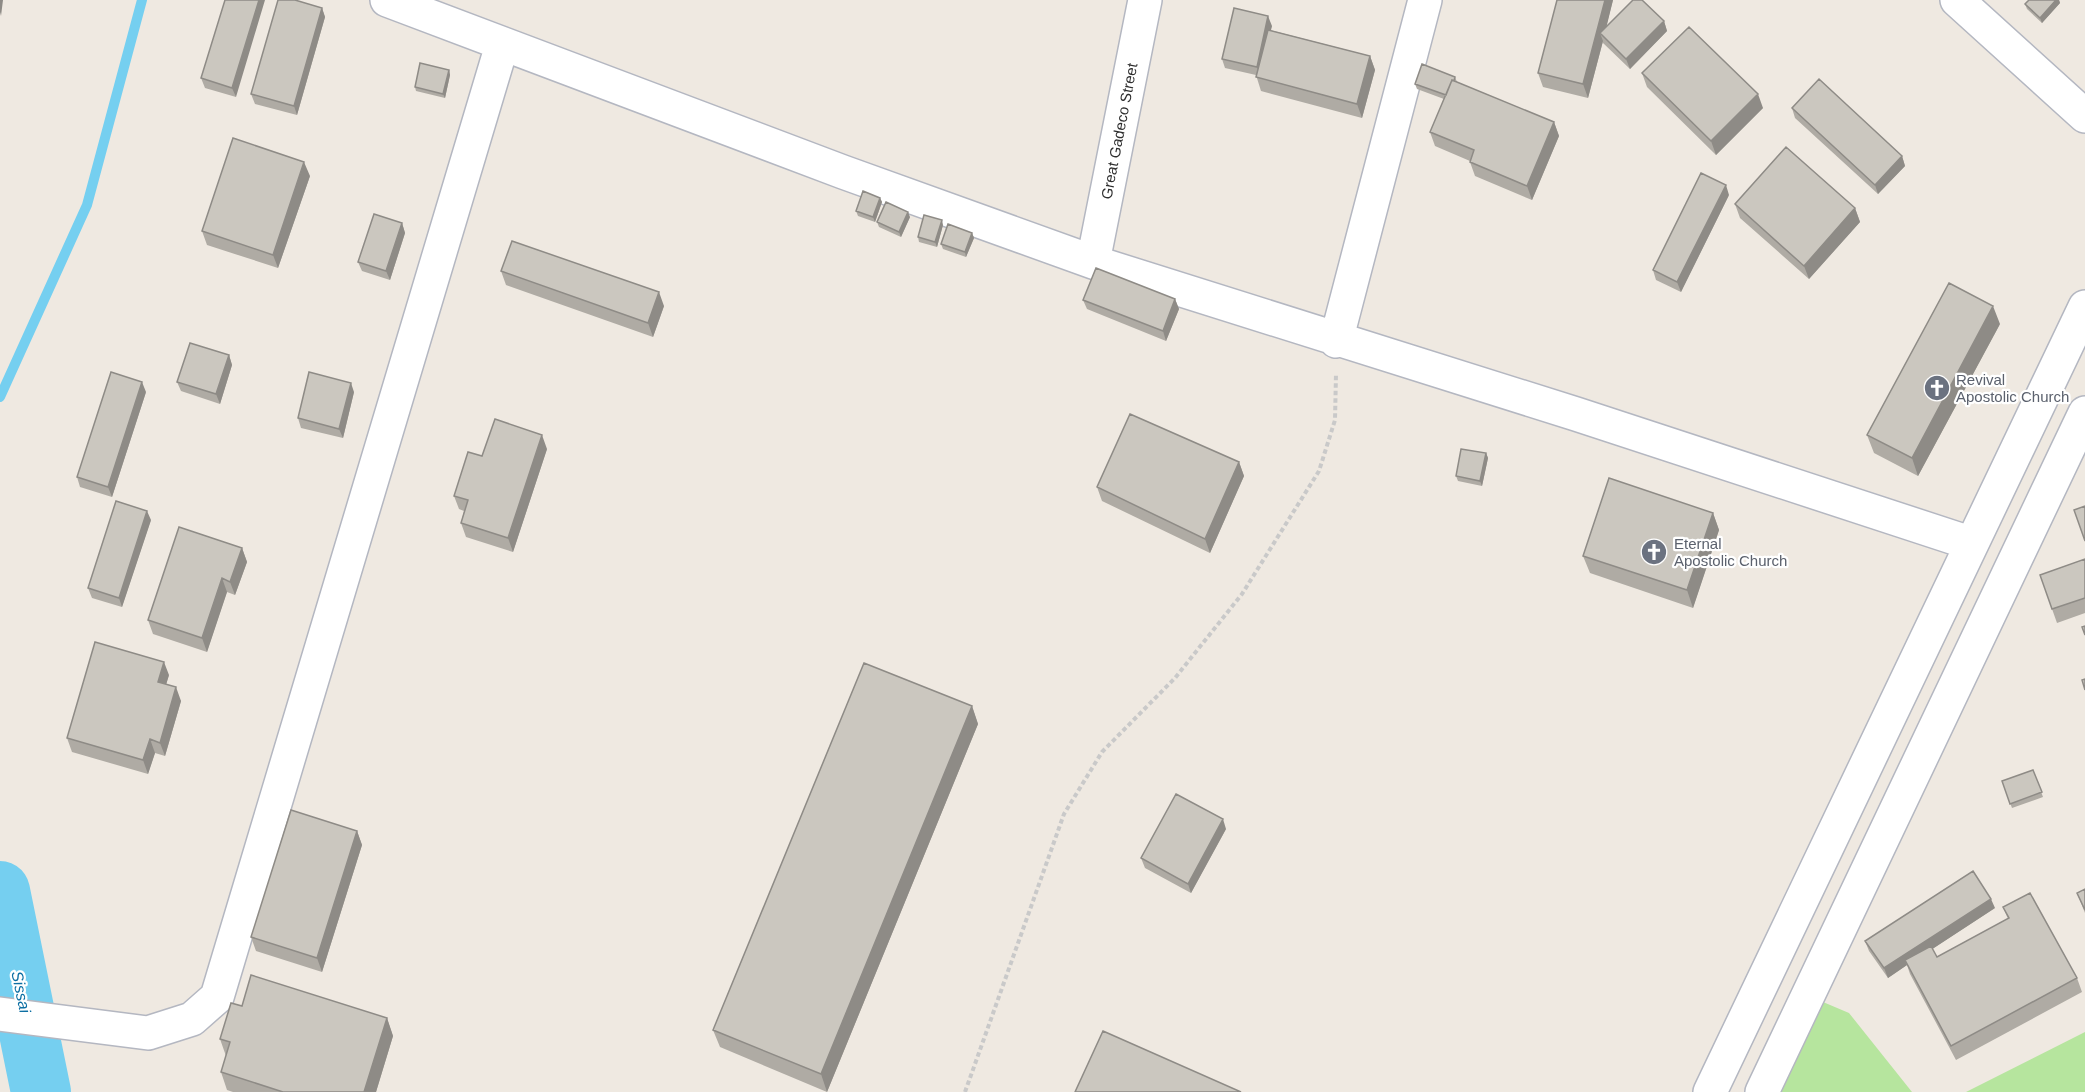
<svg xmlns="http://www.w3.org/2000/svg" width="2085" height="1092" font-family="Helvetica,sans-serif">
<rect width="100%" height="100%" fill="#efe9e1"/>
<path fill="#b6e59e" d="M1823 1002 1849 1013 1912 1092H1780Z
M2085 1032V1092H1966Z"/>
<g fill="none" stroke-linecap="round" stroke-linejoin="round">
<path stroke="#75cff0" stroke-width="10" d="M0 397 87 205 142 0"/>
<path stroke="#75cff0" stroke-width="60" d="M0 891 41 1092"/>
<g stroke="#b4b7c1" stroke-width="36">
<path id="minor" d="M387 0 843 172 1093 262 1576 414 1970 543
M1957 0 2085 116
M1093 262 1145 0
M1336 341 1425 0
M0 1014 148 1033 192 1019 217 997 502 45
M1710 1092 2085 307
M1762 1092 2085 413"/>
</g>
<path stroke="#c9c9c9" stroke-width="4" stroke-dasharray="4.5 3" stroke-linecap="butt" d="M965 1092 1064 814 1102 752 1175 678 1242 594 1319 471 1335 420 1336 374"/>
<use href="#minor" stroke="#fff" stroke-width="33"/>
</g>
<path fill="#afaba4" d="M225 0 236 97 205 88 201 78Z
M1557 0H1613L1606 27 1664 21 1667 31 1630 69 1603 43V41L1588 98 1543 87 1538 73Z
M2029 0H2059L2060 3 2042 23 2027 9 2025 4Z
M322 8 325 17 297 115 255 104 251 94Z
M1272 26 1270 30 1370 56 1375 70 1362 118 1261 91 1256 75 1225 68 1222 59Z
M449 70 450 75 445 98 416 91 415 87Z
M1642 73 1763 108 1716 155 1647 87Z
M1455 77 1457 82 1554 122 1559 136 1532 200 1475 176 1470 162V161L1435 146 1430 132 1444 99 1417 89 1415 84Z
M1792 108 1902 156 1905 166 1878 194 1795 118Z
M310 176 278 268 207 245 202 231Z
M1729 195 1681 292 1656 280 1653 270Z
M880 198 882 202 875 222 858 216 856 211Z
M1735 204 1855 208 1860 222 1809 279 1740 218Z
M910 217 901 237 879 227 877 222Z
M402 223 405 233 390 280 362 271 358 262Z
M943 225 937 247 919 242 918 237Z
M972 233 974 238 966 257 943 249 941 244Z
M501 271 664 306 653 337 506 285Z
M1175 299 1179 309 1166 341 1087 309 1083 300Z
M2000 324 1918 476 1874 453 1867 435Z
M229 355 232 365 220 404 181 391 177 382Z
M146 392 112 497 80 487 77 477Z
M354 392 343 438 301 428 298 418Z
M547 449 513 552 466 537 461 523 464 511 459 509 454 496Z
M1486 453 1488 458 1482 486 1458 481 1456 476Z
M1239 462 1244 476 1210 553 1102 501 1097 487Z
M1713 513 1719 530 1693 608 1590 573 1583 556Z
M151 520 122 607 92 598 88 588Z
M242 548 247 562 235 595 227 592 207 652 153 634 148 620Z
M2085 559V613L2057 623 2040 575Z
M169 675 166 684 181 701 165 756 155 753 148 774 72 752 67 738Z
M972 706 978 724 827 1092 720 1047 713 1030Z
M2033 770 2043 797 2012 808 2002 781Z
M1226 829 1191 893 1145 868 1141 858Z
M357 831 362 845 322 972 256 951 251 937Z
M2085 889V913L2077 893Z
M2003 907 2077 978 2082 992 1956 1060 1910 974 1907 965 1888 978 1869 951 1865 941 1995 908 1932 949 1937 957 2008 919Z
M242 1006 387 1018 393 1036 376 1092H233L227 1090 221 1072 226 1056 220 1039Z"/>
<path fill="#8e8b86" d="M0 0H3L1 16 0 12Z
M259 0H265L236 97 232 88Z
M1605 0H1613L1604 37 1600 33 1603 41 1588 98 1583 84Z
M2056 0H2059L2060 3 2042 23 2040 18Z
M322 8 325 17 297 115 294 106Z
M1268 16 1272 26 1260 76 1257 67Z
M1664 21 1667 31 1630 69 1626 59Z
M1370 56 1375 70 1362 118 1357 104Z
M449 70 450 75 445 98 443 94Z
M1758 94 1763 108 1716 155 1711 141Z
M1554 122 1559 136 1532 200 1527 186Z
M1902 156 1905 166 1878 194 1875 185Z
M304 162 310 176 278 268 273 255Z
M1726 185 1729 195 1681 292 1677 282Z
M880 198 882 202 875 222 873 217Z
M1855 208 1860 222 1809 279 1804 266Z
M908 212 910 217 901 237 899 232Z
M942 220 943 225 937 247 935 242Z
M402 223 405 233 390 280 386 271Z
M972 233 974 238 966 257 965 252Z
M659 292 664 306 653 337 648 323Z
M1175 299 1179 309 1166 341 1163 331Z
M1993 306 2000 324 1918 476 1912 458Z
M229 355 232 365 220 404 216 394Z
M142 382 146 392 112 497 108 487Z
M351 383 354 392 343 438 339 429Z
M542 435 547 449 513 552 508 538Z
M1486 453 1488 458 1482 486 1480 481Z
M1239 462 1244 476 1210 553 1205 539Z
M147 511 151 520 122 607 119 598Z
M1713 513 1719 530 1693 608 1687 590Z
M242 548 247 562 235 595 230 582Z
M222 578 227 592 207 652 202 638Z
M164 662 169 675 163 695 158 682Z
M176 687 181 701 165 756 160 743Z
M972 706 978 724 827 1092 821 1074Z
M150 739 155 753 148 774 143 760Z
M1223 819 1226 829 1191 893 1188 884Z
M357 831 362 845 322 972 317 958Z
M1991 899 1995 908 1908 965 1905 960 1907 965 1888 978 1884 968Z
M387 1018 393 1036 376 1092H364Z"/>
<path fill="#cbc7bf" stroke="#8e8b86" stroke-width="1.5" d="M225 0H259L232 88 201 78Z
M278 0H295L322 8 294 106 251 94Z
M1557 0H1605L1583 84 1538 73Z
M1633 0H1642L1664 21 1626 59 1600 33Z
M2029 0H2056L2040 18 2025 4Z
M1234 8 1268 16 1257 67 1222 59Z
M1689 27 1758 94 1711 141 1642 73Z
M1268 30 1370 56 1357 104 1256 77Z
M420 63 449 70 443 94 415 87Z
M1422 64 1455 77 1454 81 1452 80 1446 95 1415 84Z
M1819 79 1902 156 1875 185 1792 108Z
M1452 80 1554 122 1527 186 1470 162 1474 150 1430 132Z
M233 138 304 162 273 255 202 231Z
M1786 147 1855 208 1804 266 1735 204Z
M1701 173 1726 185 1677 282 1653 270Z
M863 191 880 198 873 217 856 211Z
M886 202 908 212 899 232 877 222Z
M374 214 402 223 386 271 358 262Z
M924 215 942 220 935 242 918 237Z
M948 224 972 233 965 252 941 244Z
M512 241 659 292 648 323 501 271Z
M1096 268 1175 299 1163 331 1083 300Z
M1949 283 1993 306 1912 458 1867 435Z
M190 343 229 355 216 394 177 382Z
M111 372 142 382 108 487 77 477Z
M309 372 351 383 339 429 298 418Z
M1130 414 1239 462 1205 539 1097 487Z
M495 419 542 435 508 538 461 523 468 500 454 496 468 452 482 456Z
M1461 449 1486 453 1480 481 1456 476Z
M1609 478 1713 513 1687 590 1583 556Z
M116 501 147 511 119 598 88 588Z
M2085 506V541L2074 510Z
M179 527 242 548 230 582 222 578 202 638 148 620Z
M2085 559V598L2052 609 2040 575Z
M2085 626V635L2082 627Z
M95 642 164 662 158 682 176 687 160 743 150 739 143 760 67 738Z
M864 663 972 706 821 1074 713 1030Z
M2085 679V690L2082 680Z
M2033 770 2042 792 2010 804 2002 781Z
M1176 794 1223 819 1188 884 1141 858Z
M291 810 357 831 317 958 251 937Z
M1973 871 1991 899 1884 968 1865 941Z
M2085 889V910L2077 893Z
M2030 893 2077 978 1951 1046 1905 960 1931 946 1937 957 2009 918 2003 907Z
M251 975 387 1018 364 1092H283L221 1072 230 1042 220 1039 231 1003 242 1006Z
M1103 1031 1241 1092H1075Z"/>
<defs>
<g id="church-disc" transform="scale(1.35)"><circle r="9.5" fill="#6b7280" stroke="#fff"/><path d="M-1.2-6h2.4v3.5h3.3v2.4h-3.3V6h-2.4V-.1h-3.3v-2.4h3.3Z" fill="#fff"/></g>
</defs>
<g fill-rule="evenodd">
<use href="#church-disc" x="1937" y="388"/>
<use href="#church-disc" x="1654" y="552"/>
</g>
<g text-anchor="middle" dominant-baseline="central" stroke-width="4.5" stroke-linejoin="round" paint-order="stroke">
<g font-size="15" fill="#2e2e2e" stroke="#fff">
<text transform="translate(1119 131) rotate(-79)">Great Gadeco Street</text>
</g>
<g font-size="15" fill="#5b616d" stroke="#fff" text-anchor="start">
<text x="1956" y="379">Revival<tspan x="1956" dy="17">Apostolic Church</tspan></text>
<text x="1674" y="543">Eternal<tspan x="1674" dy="17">Apostolic Church</tspan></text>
</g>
<g font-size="16" font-style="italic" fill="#0d6fa3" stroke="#fff">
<text transform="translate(21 992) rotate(78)">Sissai</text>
</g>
</g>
</svg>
